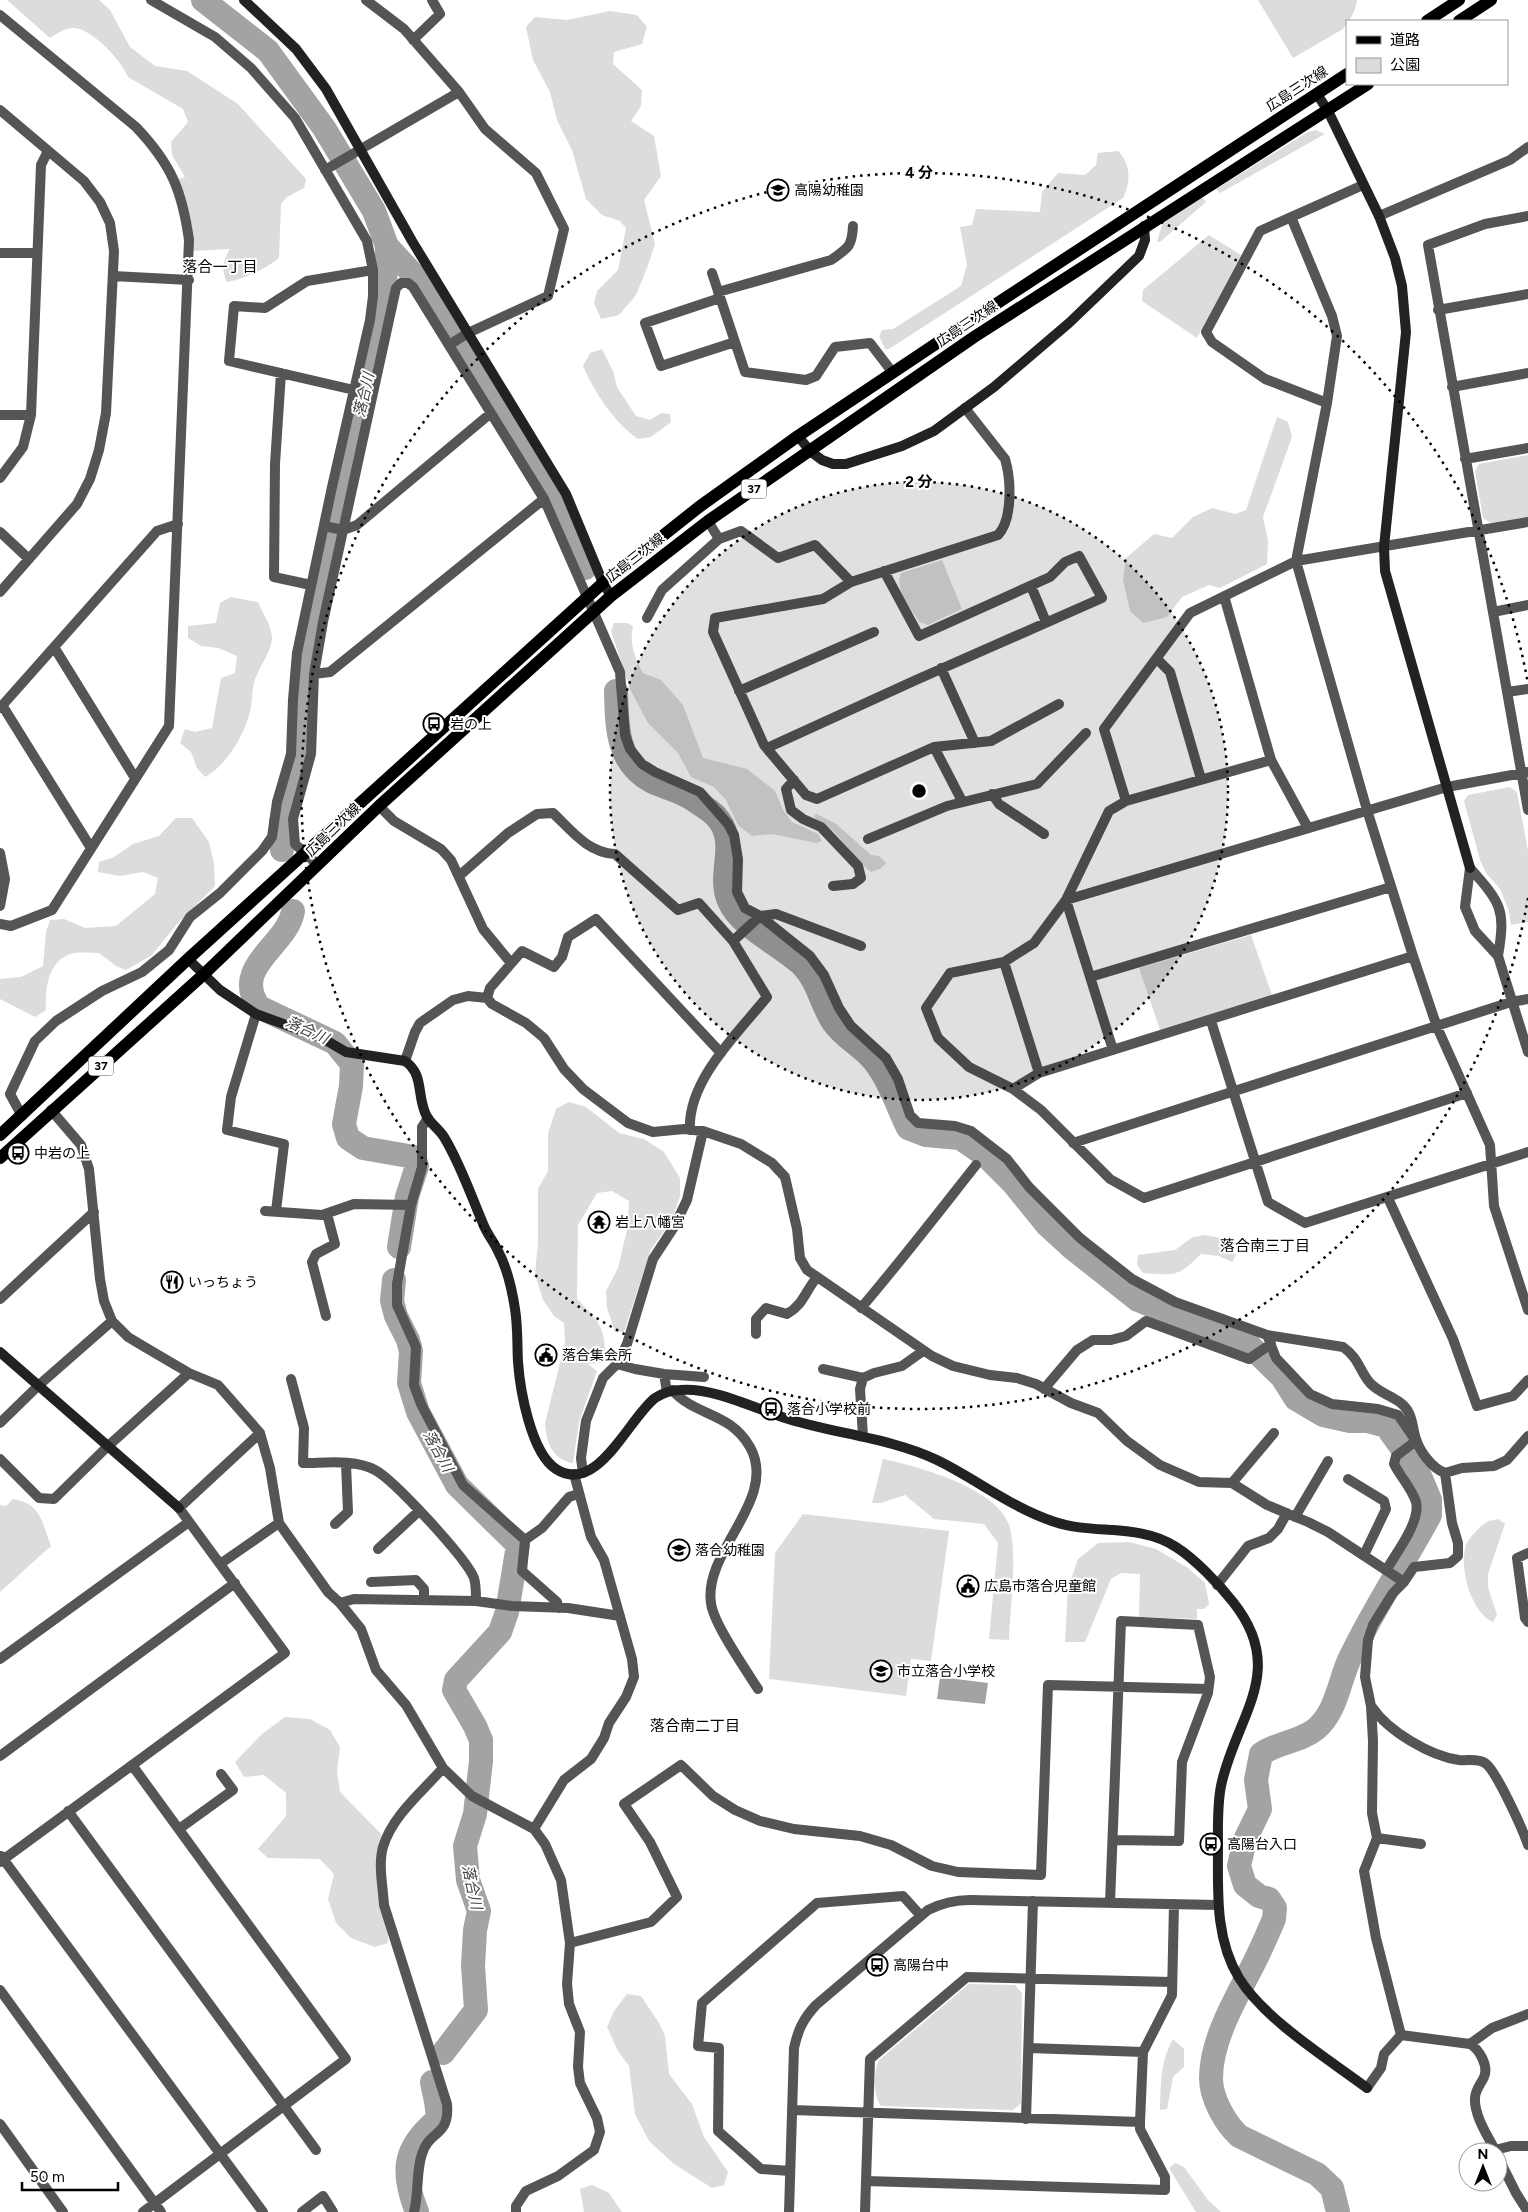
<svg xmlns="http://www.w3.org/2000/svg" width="1528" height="2212" font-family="Figtree,'Noto Sans JP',sans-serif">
<rect width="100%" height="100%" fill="#fff"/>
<path fill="#dcdcdc" d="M7 0H99L110 10 130 47 155 66 187 71 238 104 306 179 304 188 287 197 281 204 279 258C263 270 247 278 227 282 221 270 223 260 230 249L193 251 191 222 178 179 185 177 172 155 171 142 188 122 183 109 128 77C122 61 93 30 75 28 66 27 58 33 50 38Z
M1258 0H1357C1355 13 1350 20 1343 29L1293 58Z
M610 11 637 15 647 27 642 44 614 52 613 64 642 90 641 106 631 121 654 136 661 176 644 200 655 244 647 268 636 295 619 315 601 319 594 303 597 291 618 270 626 228 620 221 602 215 586 199 572 150 557 120 550 92 533 60 526 27 535 17 567 20Z
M1316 130 1325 134 1220 193 1216 189 1308 132Z
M1118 151C1131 164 1131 182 1123 198L889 349H885L879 336 882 330 893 329 961 286 967 265 960 227 972 225 976 209 1040 212 1042 192 1058 173 1085 175 1096 165 1098 153Z
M1202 197 1206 202 1160 242H1157L1162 225 1167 219Z
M1209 235 1241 255 1197 338 1142 301 1143 290Z
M602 349 613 371 617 387 636 416 650 420 661 413 670 414 671 422 651 437 638 439C613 421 595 393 583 366L590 353Z
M1277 417 1288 422 1292 437 1263 517 1268 540 1267 564 1220 588 1209 585 1182 597 1167 617 1143 623 1130 611 1123 580 1126 558 1154 534 1172 538 1193 517 1212 508 1235 514 1246 510Z
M1528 455V517L1491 523 1483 518 1475 471 1479 464Z
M942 560 962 609 928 625 919 622C911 608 894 589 901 573Z
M231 597 258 602C263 614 271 624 272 638 272 650 260 666 256 677 251 688 253 700 250 712 244 735 227 765 205 777L197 768 191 752 180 743 185 729 195 732 212 728 221 678 235 673 237 656 218 648 201 646 188 638V626L216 623 220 603Z
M614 623H627L633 626C629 644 635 658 643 673L661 680 683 705 703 758 747 769 775 791 783 810 792 822 818 834 822 841 816 843 772 834 752 836 738 825 726 800 714 787 691 777 678 753 648 723 631 691 611 631Z
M1510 787 1517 792 1528 851V922L1511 925 1509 911 1500 889 1486 873 1480 860 1464 801 1468 795Z
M816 814 835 823 871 855 879 856 886 863 880 869 871 872C854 859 843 838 826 825 822 821 817 822 814 816Z
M176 818H192L209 842 214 863 215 886 177 924 152 955 126 970 116 966 99 953C91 953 76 951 68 955 47 964 45 991 46 1010L35 1017 0 999V979L21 977 43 966 46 932 50 920 64 919 85 928 116 926 155 894 158 878 143 872 120 876 98 872 99 862 114 857 133 844 159 836Z
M1251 935 1272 995 1160 1030 1139 968Z
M569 1102 586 1107 619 1133 644 1139 664 1152 680 1178V1196L671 1222 651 1249 624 1332H615L607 1308 606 1291 618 1268 627 1230 629 1201 612 1191 597 1193 578 1225 577 1299C600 1322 606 1328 605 1362L588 1364 597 1371 579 1422 573 1463C552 1460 546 1441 545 1423L565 1343 564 1323 554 1316 543 1300 535 1274 538 1243V1189L548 1171V1133L556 1109Z
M1205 1235 1221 1238 1236 1255 1232 1262 1219 1256 1201 1254C1177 1278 1175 1275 1143 1273L1137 1265 1138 1255 1175 1250 1193 1237Z
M883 1459C917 1466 997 1488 1009 1525 1018 1552 1010 1609 1009 1640L989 1639 998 1543 984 1524 934 1519 905 1495 881 1503H872Z
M13 1499C41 1503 42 1523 51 1546L0 1592V1505L6 1506Z
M803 1514 949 1531 931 1661 911 1659 906 1696 769 1679 775 1553Z
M1498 1519 1505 1524 1488 1574V1587L1497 1615 1493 1622C1470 1612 1459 1567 1466 1545 1468 1539 1481 1525 1487 1522 1490 1520 1495 1520 1498 1519Z
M1129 1542 1156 1549 1188 1568 1205 1583 1209 1604 1204 1609H1197V1619L1139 1617 1140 1574 1121 1573 1111 1579 1085 1642H1065L1068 1588 1078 1559 1098 1543Z
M285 1717 310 1719 330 1730 340 1747 337 1772 340 1792 381 1834C376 1870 389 1906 388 1943L375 1947 351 1938 336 1923 328 1899 334 1874 320 1859 268 1858 258 1849 286 1816V1793L264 1775 244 1777 235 1762 262 1734Z
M969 1984 1015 1985 1022 1993 1021 2103 1013 2110 881 2106C873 2095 873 2073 879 2060Z
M627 1994 641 1996 659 2023 665 2036 669 2074 692 2104 704 2137 728 2172 724 2185 712 2188 674 2164 649 2141 635 2114 629 2066 618 2051 607 2027 614 2011Z
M1173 2039 1184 2049V2067L1173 2077 1167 2109 1160 2110C1161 2083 1160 2062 1173 2039Z
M1175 2163 1184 2167 1208 2200 1221 2212H1196L1169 2168Z
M592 2185 609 2193 622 2212H584L580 2189Z"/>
<path fill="#a3a3a3" d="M940 1677 988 1683 985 1704 937 1699Z"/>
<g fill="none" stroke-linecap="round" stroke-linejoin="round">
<path stroke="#a3a3a3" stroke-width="24" d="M203 0 268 51 324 128 374 211 387 246 385 284 376 341 315 609 306 658 302 707 300 761 281 822 282 850
M387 246 421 283 537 468 554 499 585 568
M616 691C617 725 616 762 651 781 665 788 679 790 692 799 701 805 713 811 719 820 738 845 717 875 729 901 740 927 782 946 802 965 818 981 821 1004 833 1022 844 1038 862 1046 874 1061 890 1081 897 1106 908 1128L926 1135 960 1138 985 1155 1013 1183 1047 1225 1071 1247 1138 1300 1250 1346 1282 1377 1296 1399 1323 1415 1350 1421H1367L1386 1426 1417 1469 1430 1500V1515C1404 1563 1374 1608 1350 1658 1339 1681 1337 1711 1316 1729 1300 1742 1278 1742 1261 1754L1256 1780 1260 1809 1245 1840 1239 1866 1245 1885 1259 1896 1269 1899 1275 1908 1274 1919C1268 1933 1262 1947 1255 1961 1238 1995 1211 2038 1211 2078 1211 2098 1225 2123 1239 2136L1317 2174 1332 2188 1338 2212
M293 911C288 945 230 967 259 1007L335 1043 352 1064 351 1086 344 1124 348 1138 363 1148 414 1157 417 1166 407 1197 399 1247
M394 1280 392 1301 396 1316 408 1340 411 1351 409 1383 418 1412 457 1485 518 1545 507 1612 500 1632 456 1680 454 1690 475 1726 481 1740V1761L475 1814 465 1846 468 1880 479 1911 475 1930 473 1966 476 2010 443 2053
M417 2212C401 2172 403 2148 437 2120 439 2108 434 2095 432 2082"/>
<path stroke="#555" stroke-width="10" d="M366 0 404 29 459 92 485 129 536 173 564 229 548 296 468 333 449 345
M0 15 136 127C171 164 182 190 189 240L169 726 52 910 11 926 0 924
M413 40 440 14 432 0
M0 110 84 181 100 202 110 223 114 251 106 413 99 450 90 479 77 504 0 592
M325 170 459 92
M1379 216 1510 160 1528 147
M1528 216 1485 224 1428 245 1528 810
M1291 217 1332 316 1337 336 1327 403 1296 561 1367 810 1413 956 1437 1027 1490 1145 1494 1206 1528 1310
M0 253H37
M712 273 745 372 806 380 816 376 835 347 870 343 893 373
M113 276 189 280
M718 292 831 260C848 248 852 247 853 226
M720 298 645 323 661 366 735 342
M1438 310 1528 294
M281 373 275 464 274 577 311 585
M1452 387 1528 373
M354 390 229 361 234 306 265 308 307 281 373 270
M1327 403 1265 379 1212 342 1206 332 1260 231 1363 185
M965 408 1005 459C1011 479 1013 519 998 535L851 582 823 599 715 618 713 632 764 745 806 795 817 799 934 747 991 741 1059 704
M0 415H31
M1465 459 1528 448
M0 478 23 447 31 415 41 165 48 151
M708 521 719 539
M324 526 343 530 357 525 491 413
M0 532 29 559
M1031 586 1046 622
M1224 596 1271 760 1308 828
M1493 612 1528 605
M647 618 662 590 719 539 741 531 778 558 815 545 851 582
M54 647 135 778
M1157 659 1170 672 1201 779
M941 668 975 743
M314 674 330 672 544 499
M739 691 874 632
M1507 692 1528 689
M2 705 91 848
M0 708 157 531 178 524
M934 747 962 801
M767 748 916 680 1102 598 1079 556 1065 562 1050 577 919 636 884 571
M794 780 786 789 791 810 803 819 821 827 858 866 861 878 853 884 833 886
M992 794 999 804 1044 834
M1126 801 1271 760
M379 806 394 821 441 849 451 860 483 929 511 963
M868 839 947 806 1037 784 1086 733
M0 853 5 879 0 906
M318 865 295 844 293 819 311 754 314 674 323 622 396 288 401 283H408L413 287 544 499 620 672 625 735 630 749 642 764 655 772 700 792 728 824 734 835 738 859 737 892 745 908 760 916 810 956 824 975 839 1008 851 1026 886 1058 898 1079 910 1115 918 1123 955 1126 971 1131 1007 1159 1029 1187 1080 1238 1132 1279 1175 1302 1267 1335 1343 1347C1359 1358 1359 1370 1370 1383 1382 1396 1401 1397 1409 1413 1413 1421 1413 1431 1416 1439 1420 1452 1432 1468 1445 1473
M1470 868 1465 907 1475 931 1498 956 1528 1052
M1470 868C1501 903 1506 909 1498 956
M459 876 508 833 537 814 553 813C571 830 588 853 615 854L678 910 699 903 733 941 767 997C738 1033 687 1081 690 1130
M733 941 760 916 776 914 861 946
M1004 962 1039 1073
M1090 977 1391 887
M256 1014 231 1097 227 1130 284 1144 276 1211
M1211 1021 1268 1202 1305 1223 1528 1152
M1113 1050 1066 900 1447 787 1528 772
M721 1053 596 919 568 937 562 957 554 967 522 951 490 988 487 998 492 1004 526 1023 544 1038 564 1069 583 1089 628 1123 653 1132 684 1129 703 1131 741 1144 772 1163 785 1177 797 1229 800 1258 807 1270 932 1356 953 1366 990 1375 1017 1378 1036 1384 1071 1403 1098 1413 1127 1441 1160 1465 1199 1482 1232 1483 1267 1505 1308 1522 1328 1532 1404 1582 1393 1593 1373 1625 1368 1640 1365 1677 1371 1706 1373 1741 1372 1813 1377 1838 1364 1871 1376 1938 1401 2035
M405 1061 415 1032 420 1023 453 1000 468 996 487 998
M1013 1089 1039 1073 1413 956
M1467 1093 1144 1198 1110 1179 1041 1110 1013 1089 969 1067 938 1038 926 1008 950 973 1004 962 1034 943 1066 900 1109 811 1126 801 1104 729 1190 613 1296 561 1528 522
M51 1110 81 1145 89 1169 100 1279 104 1301 112 1321 128 1337 143 1346 189 1373 218 1385 260 1433 270 1468 279 1523 328 1592 340 1603 361 1629 376 1670 406 1705 443 1768 472 1796 534 1829 545 1844 561 1880 570 1943 567 1984 569 2004 580 2032 578 2067 580 2083 597 2118 600 2132 594 2150 558 2176 526 2191 516 2206V2212
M22 1116 10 1094 35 1041 56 1021 102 991 142 972 169 950 190 917 220 893 262 851 272 837 277 802 291 754 293 700 297 653 332 487 370 320 373 296V270L367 241 295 118 251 68 215 37 151 0
M428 1118 422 1127V1167L411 1205 397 1284V1305L416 1347 414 1385 421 1404 463 1485 525 1540 522 1571 557 1602 559 1608
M1073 1143 1511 1002 1528 999
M1388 1198 1453 1339 1477 1406 1513 1396 1528 1380
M265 1211 322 1215 354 1204 411 1205
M0 1299 94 1212
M861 1308C901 1261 938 1213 976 1165
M326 1316 312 1262 316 1254 335 1244 327 1214
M756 1334V1319L766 1308 787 1314C803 1305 805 1292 817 1277
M1267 1335 1276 1358 1310 1394 1332 1404 1378 1409 1398 1415 1416 1441 1396 1456 1394 1464C1400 1476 1412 1489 1416 1502 1421 1521 1396 1553 1387 1569
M617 1364 635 1369 664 1374 704 1377
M823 1369 863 1378
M664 1374 667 1392
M291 1379 304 1428 303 1463C326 1463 354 1459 375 1470 394 1480 466 1558 474 1578 476 1584 476 1593 476 1601
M1044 1389 1077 1350 1093 1340H1111L1126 1336 1146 1321 1249 1359 1271 1344
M672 1390C696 1417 729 1411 750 1447 779 1499 703 1551 711 1603 713 1623 746 1670 758 1689
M0 1423 39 1385 112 1321
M863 1436 860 1389 863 1378 874 1373 902 1366 923 1351
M0 1459 39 1498 54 1499 107 1447 189 1373
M583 1473 581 1458 586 1421 603 1378 617 1364 627 1344 653 1259 674 1227 687 1200 703 1131
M1348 1479 1384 1501 1386 1509 1364 1555
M1232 1483 1274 1433
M1295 1517 1328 1461
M335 1524 348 1512 346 1464
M525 1540 542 1528 569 1497 578 1494
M378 1549 419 1511
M1528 1553 1517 1558 1525 1618 1528 1622
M220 1564 279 1523
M371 1582 416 1580 424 1589V1600
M1404 1582 1414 1567 1450 1563 1458 1556V1543L1452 1523 1445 1473 1462 1468 1494 1466 1507 1460 1528 1436
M1217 1585 1248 1546 1269 1538 1278 1529 1287 1513
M340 1603 354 1599 476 1601 512 1606 568 1608 620 1616
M0 1659 189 1522
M1372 1707C1388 1731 1430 1756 1459 1760 1468 1761 1477 1758 1485 1763 1496 1770 1523 1830 1528 1845
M0 1756 235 1583
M132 1765 346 2059 143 2212
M68 1811 316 2150
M179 1829 233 1790 221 1774
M534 1829 564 1780 591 1759 604 1738 609 1723 626 1697 634 1677 632 1659 604 1560 591 1537 574 1474
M1377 1838 1421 1844
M1 1856 263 2212
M0 1862 285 1653 179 1508 260 1433
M1110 1903 1121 1621 1198 1625 1210 1677 1208 1693 1182 1762 1179 1841 1113 1840
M570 1943 651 1922 677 1897 650 1842 624 1804 681 1765 713 1796 735 1810 760 1821 794 1829 860 1836 891 1845 932 1866 958 1872 1041 1875 1048 1685 1208 1689
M0 1990 161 2212
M1470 2044 1492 2028 1528 2014
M1029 2048 1143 2052
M1367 2088 1381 2068 1384 2054 1401 2035 1470 2044C1479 2049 1489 2066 1484 2077 1481 2084 1475 2090 1475 2098 1474 2116 1488 2136 1496 2152
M792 2110 1140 2122
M1026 2119 1033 1901
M0 2124 63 2212
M1495 2150 1511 2146H1528
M1498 2157 1516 2193 1528 2212
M790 2171 761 2169 718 2131 719 2048 698 2046 702 2003 817 1903 903 1896 921 1916
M866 2181 1165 2190V2177L1140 2129V2122L1143 2052 1172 1995 1174 1904
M302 2212 323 2196 333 2212
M414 2212C419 2193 416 2171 422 2154 429 2130 450 2137 447 2104L384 1905C383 1887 378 1865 383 1847 392 1816 422 1792 443 1768
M789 2212 794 2048C798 2030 803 2019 816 2005L928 1910C942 1903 954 1900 970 1900L1218 1905
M865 2212 870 2059 967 1977 1172 1982"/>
<path stroke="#222" stroke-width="10" d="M244 0 296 49 326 89 412 241 566 494 603 583 611 596
M1317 94 1328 111 1379 216 1395 258 1402 286 1406 332 1384 547 1385 571 1470 868
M798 436 810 451 822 460 833 464H846L902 446 934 431 994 387 1069 323 1139 256 1145 240 1144 226
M188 959 220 990 256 1014 322 1038 346 1052 405 1061C425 1075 416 1097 427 1117 431 1124 439 1129 444 1137 461 1165 471 1196 484 1226 488 1235 493 1241 497 1249 507 1267 512 1289 515 1309 518 1327 517 1344 518 1362 520 1390 531 1453 556 1469 597 1496 629 1418 655 1398 663 1393 670 1390 680 1390 711 1387 752 1407 782 1417 833 1434 888 1437 937 1460 976 1479 1012 1508 1055 1522 1093 1535 1140 1523 1176 1547 1195 1559 1219 1584 1233 1602 1289 1672 1235 1717 1221 1786 1217 1806 1218 1828 1218 1848 1218 1892 1215 1939 1239 1978 1265 2020 1327 2058 1367 2088
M0 1352 179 1508"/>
<path stroke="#000" stroke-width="12" d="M1427 21 1459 0
M1459 21 1491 0
M0 1135 188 959 603 583 699 507 798 436 967 323 1347 74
M0 1158 203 975 379 806 611 596 708 521 974 337 1368 84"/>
</g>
<circle cx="919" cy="791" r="309" fill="#000" fill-opacity=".12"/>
<g fill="none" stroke="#000" stroke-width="2.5" stroke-dasharray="2.5 5">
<circle cx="919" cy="791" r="309"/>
<path d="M1528 898A618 618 0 1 1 1528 684"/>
</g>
<defs>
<g id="school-ring" transform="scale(1.125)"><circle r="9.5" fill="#fff" stroke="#000" stroke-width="1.5"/><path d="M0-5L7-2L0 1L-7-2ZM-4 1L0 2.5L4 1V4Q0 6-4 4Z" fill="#000"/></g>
<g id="bus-ring" transform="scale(1.125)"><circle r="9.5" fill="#fff" stroke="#000" stroke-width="1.5"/><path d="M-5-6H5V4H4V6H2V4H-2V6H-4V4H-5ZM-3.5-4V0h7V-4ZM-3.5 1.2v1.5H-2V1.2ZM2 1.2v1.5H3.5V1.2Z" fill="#000"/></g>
<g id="temple-ring" transform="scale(1.125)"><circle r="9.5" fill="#fff" stroke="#000" stroke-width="1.5"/><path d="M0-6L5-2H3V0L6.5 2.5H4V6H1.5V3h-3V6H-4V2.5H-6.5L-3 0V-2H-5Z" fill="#000"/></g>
<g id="restaurant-ring" transform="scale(1.125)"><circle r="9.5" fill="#fff" stroke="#000" stroke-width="1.5"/><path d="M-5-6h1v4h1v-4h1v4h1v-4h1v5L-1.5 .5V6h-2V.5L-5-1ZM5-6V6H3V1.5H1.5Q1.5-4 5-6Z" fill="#000"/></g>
<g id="civic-ring" transform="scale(1.125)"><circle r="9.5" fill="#fff" stroke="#000" stroke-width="1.5"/><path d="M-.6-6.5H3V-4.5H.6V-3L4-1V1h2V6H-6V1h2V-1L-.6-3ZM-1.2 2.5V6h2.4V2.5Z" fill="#000"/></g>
</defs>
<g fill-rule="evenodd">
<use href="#school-ring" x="778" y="190"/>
<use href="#bus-ring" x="434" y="724"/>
<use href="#bus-ring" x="18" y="1153"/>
<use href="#temple-ring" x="599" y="1222"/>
<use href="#restaurant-ring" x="172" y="1282"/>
<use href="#civic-ring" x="546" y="1355"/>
<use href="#bus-ring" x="771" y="1409"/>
<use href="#school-ring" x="679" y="1550"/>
<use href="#civic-ring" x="968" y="1586"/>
<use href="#school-ring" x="881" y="1671"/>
<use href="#bus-ring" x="1211" y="1844"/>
<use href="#bus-ring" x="877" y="1965"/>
</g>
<g text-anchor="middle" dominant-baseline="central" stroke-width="4" stroke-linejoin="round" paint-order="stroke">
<g fill="#fff" stroke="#4c4c4c" stroke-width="1">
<rect x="741.5" y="479.5" width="25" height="19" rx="4"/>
<rect x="88.5" y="1056.5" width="25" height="19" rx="4"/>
</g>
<g font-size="12" font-weight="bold" fill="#000">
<text x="754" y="489">37</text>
<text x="101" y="1066">37</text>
</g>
<g font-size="14" fill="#000" stroke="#fff">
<text transform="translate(1297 89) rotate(-33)">広島三次線</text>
<text transform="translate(967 324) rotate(-34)">広島三次線</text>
<text transform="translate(635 558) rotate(-38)">広島三次線</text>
<text transform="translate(333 830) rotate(-44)">広島三次線</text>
</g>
<g font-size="14" fill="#000" stroke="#fff" text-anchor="start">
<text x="794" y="190">高陽幼稚園</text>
<text x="450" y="724">岩の上</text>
<text x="34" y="1153">中岩の上</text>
<text x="615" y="1222">岩上八幡宮</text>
<text x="188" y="1282">いっちょう</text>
<text x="562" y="1355">落合集会所</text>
<text x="787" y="1409">落合小学校前</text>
<text x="695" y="1550">落合幼稚園</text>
<text x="984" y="1586">広島市落合児童館</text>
<text x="897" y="1671">市立落合小学校</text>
<text x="1227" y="1844">高陽台入口</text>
<text x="893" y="1965">高陽台中</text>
</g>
<g font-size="15" fill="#000" stroke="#fff">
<text x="220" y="267">落合一丁目</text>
<text x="1265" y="1246">落合南三丁目</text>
<text x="695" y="1726">落合南二丁目</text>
</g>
<g font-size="15" font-style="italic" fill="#444" stroke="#fff">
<text transform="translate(364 395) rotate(-77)">落合川</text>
<text transform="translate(307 1030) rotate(25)">落合川</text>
<text transform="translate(438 1451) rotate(61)">落合川</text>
<text transform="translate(472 1887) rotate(78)">落合川</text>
</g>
</g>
<circle cx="919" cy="791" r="8" fill="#000" stroke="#fff" stroke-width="2.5"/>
<g font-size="15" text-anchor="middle" font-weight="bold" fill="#000" stroke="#fff" stroke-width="4" stroke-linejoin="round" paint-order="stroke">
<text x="919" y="178">4 分</text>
<text x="919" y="487">2 分</text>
</g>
<rect x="1346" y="20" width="162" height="65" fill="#ffffff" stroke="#999999"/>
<rect x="1356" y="36" width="25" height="8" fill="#000000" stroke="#999999"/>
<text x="1390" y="45" font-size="15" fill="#000000">道路</text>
<rect x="1356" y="58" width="25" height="15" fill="#dcdcdc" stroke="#999999"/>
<text x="1390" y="70" font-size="15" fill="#000000">公園</text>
<g transform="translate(1483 2167)"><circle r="24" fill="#ffffff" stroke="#999999"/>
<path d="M0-4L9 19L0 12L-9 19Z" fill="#000000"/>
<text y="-8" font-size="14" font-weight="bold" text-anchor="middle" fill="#000000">N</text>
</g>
<path d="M22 2182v8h96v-8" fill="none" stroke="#000000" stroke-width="2.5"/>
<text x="30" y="2182" font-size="15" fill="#000000" stroke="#ffffff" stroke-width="4" paint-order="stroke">50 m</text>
</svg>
